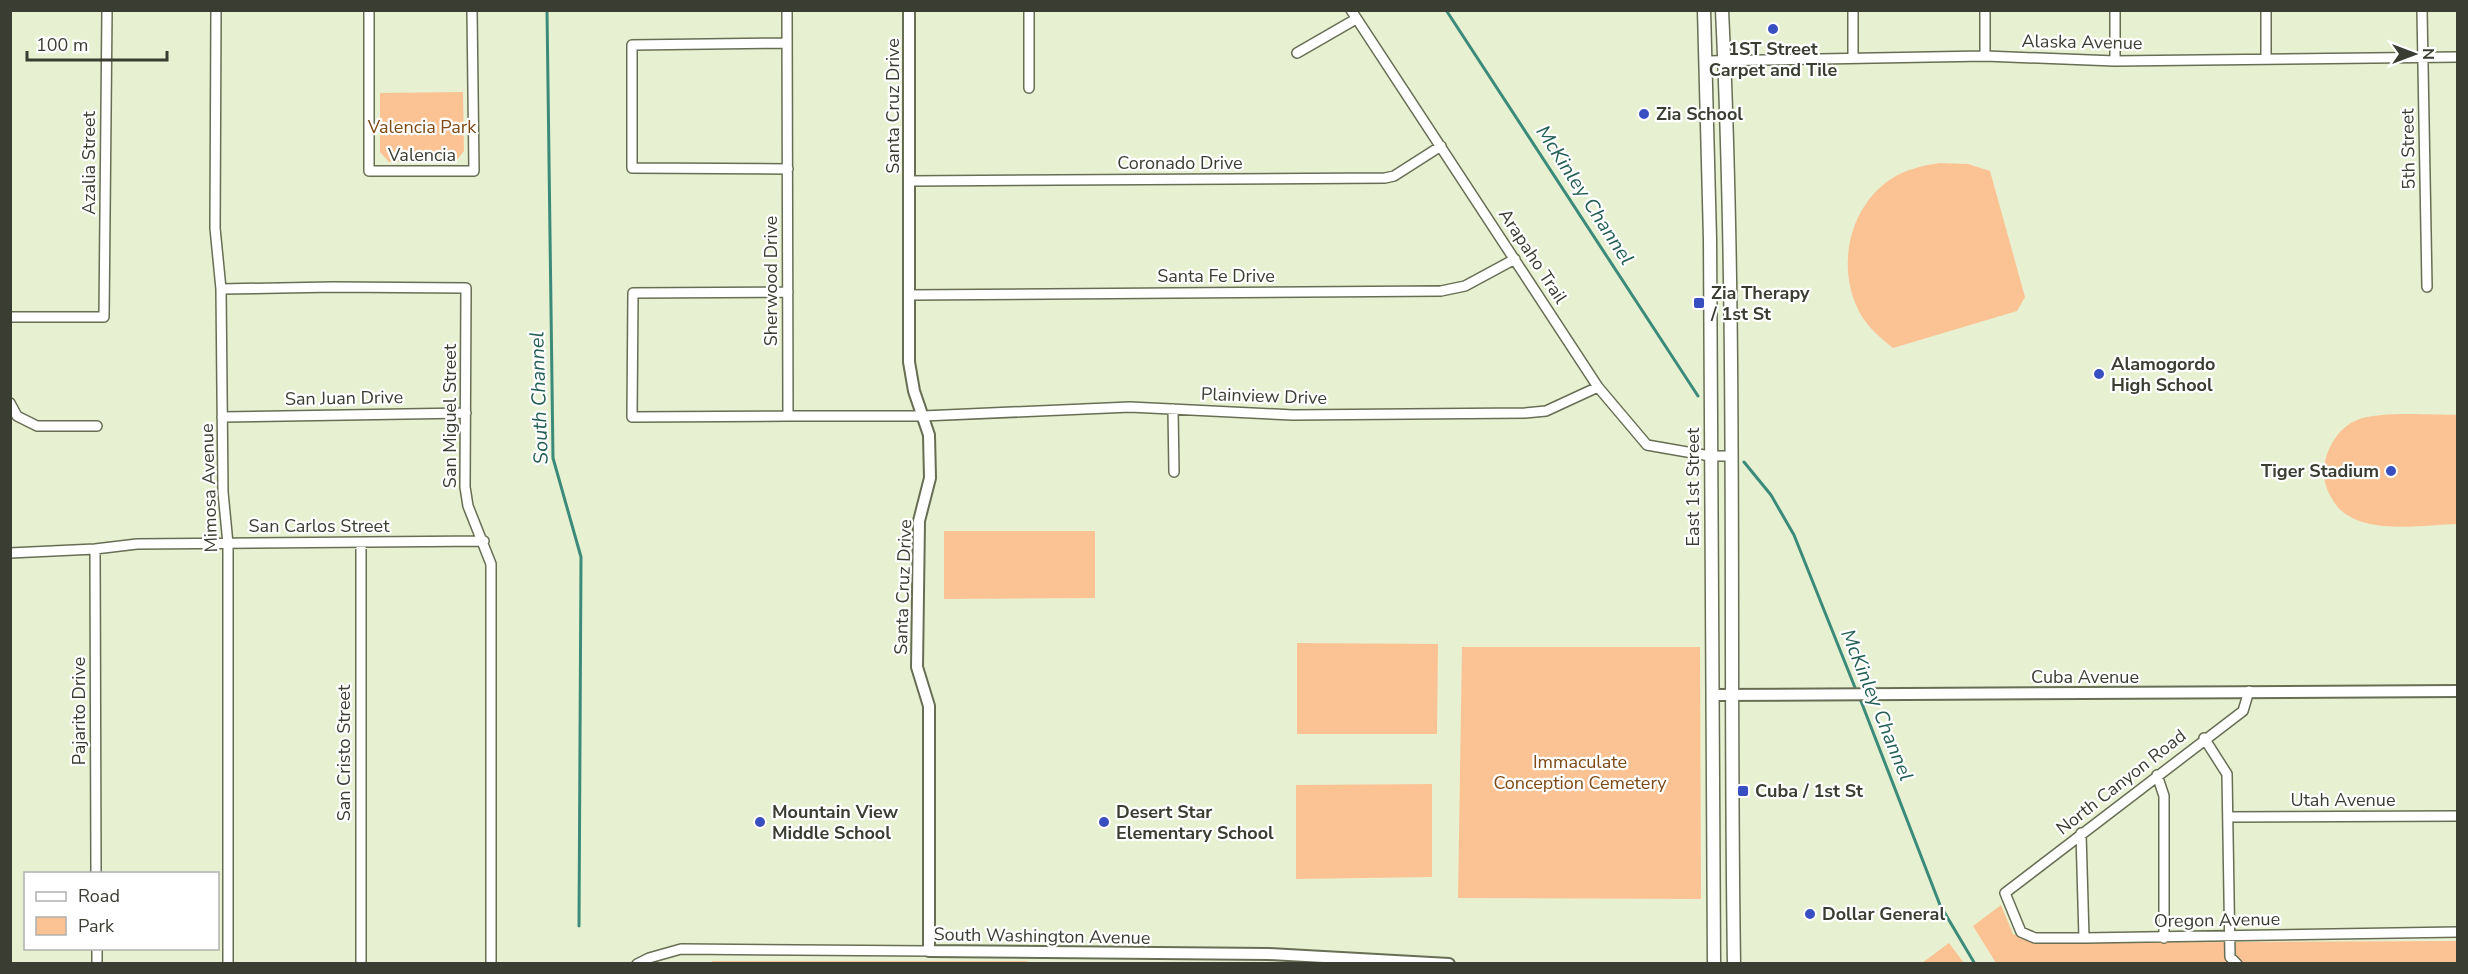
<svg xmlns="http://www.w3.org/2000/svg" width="2468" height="974" font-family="'Nunito Sans',sans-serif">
<rect width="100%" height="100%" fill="#e7f0d1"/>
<path fill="#fbc394" d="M463 92 464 151 456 161 389 162 380 152V93Z
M1939 163 1968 164 1990 171 2025 297 2017 311 1893 348C1879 337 1864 324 1857 307 1837 264 1850 206 1891 179 1906 169 1922 166 1939 163Z
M2457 415V524C2419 525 2351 538 2331 497 2325 486 2322 474 2325 462 2329 444 2340 427 2357 420 2378 411 2433 415 2457 415Z
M944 531H1095V598L944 599Z
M1297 643 1438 644 1437 734H1297Z
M1462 647H1700L1701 899 1458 898Z
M1432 784V877L1296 879V785Z
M2001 905 2013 934 2035 943 2457 941V963H1996L1973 926Z
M1949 943 1964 963H1922Z
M712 961H1025L1034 963 712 964Z"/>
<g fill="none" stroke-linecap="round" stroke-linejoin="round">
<path stroke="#3b8a7a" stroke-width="3" d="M547 10 553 458 581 557 579 926
M1446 10 1698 396
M1744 462 1771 495 1794 535 1856 690
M1859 696 1940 905 1975 964"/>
<g stroke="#676e54" stroke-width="12">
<path id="minor" d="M216 10 215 228 221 289 223 492 228 544V964
M369 10V171H474L472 10
M787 10 788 416H923L1130 407 1293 415 1525 413 1546 411 1598 387
M1029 10V88
M1351 10 1598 387 1647 445 1710 456H1730
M1853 10V58
M1985 10V56
M2115 10V61
M2266 10V58
M2422 10 2427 287
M786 43 632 45V168L788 169
M1297 53 1356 19
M1706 61 1985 56 2115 61 2458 57
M910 181 1385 178 1394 176 1441 146
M221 289 333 287 466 288 465 487 468 506 491 564V964
M788 292 633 293 632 417 788 416
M909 295 1441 291 1465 286 1515 259
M10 317H104L107 10
M10 403 17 416 37 426H97
M1173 409 1174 472
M222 417 466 413
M95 549 96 874
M10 553 95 549 137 544 484 541
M2249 691 2243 711 2005 893 2021 932 2035 938H2084L2458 932
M2204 738 2227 774 2230 957 2237 964
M2157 775 2164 796V938
M2228 817 2458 816
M2081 833 2084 938
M97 948V964
M361 964V543
M637 964 649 958 681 949 929 951"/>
</g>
<g stroke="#676e54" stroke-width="14">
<path id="tertiary" d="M909 10V362L914 391 929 435 930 478 919 521 917 667 929 706V951L1269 954 1449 964
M1713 695 2458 691"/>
</g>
<g stroke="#676e54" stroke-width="15">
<path id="secondary" d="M1704 10 1710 239 1714 964
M1722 10C1737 327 1729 646 1734 964"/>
</g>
<use href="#minor" stroke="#fff" stroke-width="9"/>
<use href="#tertiary" stroke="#fff" stroke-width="10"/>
<use href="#secondary" stroke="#fff" stroke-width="12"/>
</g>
<g fill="#394ec0" stroke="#fff" stroke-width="2">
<circle cx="1773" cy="29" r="6"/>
<circle cx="1644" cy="114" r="6"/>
<rect x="1693" y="297" width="12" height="12" rx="3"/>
<circle cx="2099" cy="374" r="6"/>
<circle cx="2391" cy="471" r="6"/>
<rect x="1737" y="785" width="12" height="12" rx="3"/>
<circle cx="760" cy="822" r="6"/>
<circle cx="1104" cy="822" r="6"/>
<circle cx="1810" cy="914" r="6"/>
</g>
<g text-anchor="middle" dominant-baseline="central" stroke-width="4.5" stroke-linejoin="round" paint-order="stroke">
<g font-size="18" fill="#3a3d31" stroke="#fff">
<text transform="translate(2082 42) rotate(1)">Alaska Avenue</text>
<text transform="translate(893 106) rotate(-90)">Santa Cruz Drive</text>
<text transform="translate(2408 149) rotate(-91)">5th Street</text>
<text x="422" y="155">Valencia</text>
<text transform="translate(89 163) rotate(-90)">Azalia Street</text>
<text x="1180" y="163">Coronado Drive</text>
<text transform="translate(1533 256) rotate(57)">Arapaho Trail</text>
<text x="1216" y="276">Santa Fe Drive</text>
<text transform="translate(771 281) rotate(-90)">Sherwood Drive</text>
<text transform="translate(1264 396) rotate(2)">Plainview Drive</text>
<text transform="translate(344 398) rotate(-1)">San Juan Drive</text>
<text transform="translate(450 416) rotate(-90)">San Miguel Street</text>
<text transform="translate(1693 487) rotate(-90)">East 1st Street</text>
<text transform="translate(209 488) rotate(-92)">Mimosa Avenue</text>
<text x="319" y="526">San Carlos Street</text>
<text transform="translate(903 587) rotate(-88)">Santa Cruz Drive</text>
<text x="2085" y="677">Cuba Avenue</text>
<text transform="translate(79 711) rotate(-90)">Pajarito Drive</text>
<text transform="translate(344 753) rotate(-90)">San Cristo Street</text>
<text transform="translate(2121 782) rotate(-38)">North Canyon Road</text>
<text x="2343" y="800">Utah Avenue</text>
<text transform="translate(2217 920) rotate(-1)">Oregon Avenue</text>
<text transform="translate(1042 936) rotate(1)">South Washington Avenue</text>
</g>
<g font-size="18" font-weight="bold" fill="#3a3d31" stroke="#fff" text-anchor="start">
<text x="1773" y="49" text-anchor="middle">1ST Street<tspan x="1773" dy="21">Carpet and Tile</tspan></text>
<text x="1656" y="114">Zia School</text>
<text x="1711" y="293">Zia Therapy<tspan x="1711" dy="21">/ 1st St</tspan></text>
<text x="2111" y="364">Alamogordo<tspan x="2111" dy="21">High School</tspan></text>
<text x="2379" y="471" text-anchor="end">Tiger Stadium</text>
<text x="1755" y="791">Cuba / 1st St</text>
<text x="772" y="812">Mountain View<tspan x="772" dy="21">Middle School</tspan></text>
<text x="1116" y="812">Desert Star<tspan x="1116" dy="21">Elementary School</tspan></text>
<text x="1822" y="914">Dollar General</text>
</g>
<g font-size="18" fill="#7d4914" stroke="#fff">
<text x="422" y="127">Valencia Park</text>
<text x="1580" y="762">Immaculate<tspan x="1580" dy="21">Conception Cemetery</tspan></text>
</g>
<g font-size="20" font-style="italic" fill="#235f55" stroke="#fff">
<text transform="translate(1585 195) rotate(57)">McKinley Channel</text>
<text transform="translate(539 398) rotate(-92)">South Channel</text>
<text transform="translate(1877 705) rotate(68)">McKinley Channel</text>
</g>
</g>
<rect width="2468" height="974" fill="none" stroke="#3a3d31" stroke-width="24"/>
<rect x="24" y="872" width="195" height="78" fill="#ffffff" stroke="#b0b1ad" stroke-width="1.5"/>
<rect x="36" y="892" width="30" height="9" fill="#ffffff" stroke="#b0b1ad" stroke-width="1.5"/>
<text x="78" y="902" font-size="18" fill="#3a3d31">Road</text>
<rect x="36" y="917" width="30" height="18" fill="#fbc394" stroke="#b0b1ad" stroke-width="1.5"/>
<text x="78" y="932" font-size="18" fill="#3a3d31">Park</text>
<g transform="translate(2414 54) rotate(90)" stroke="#ffffff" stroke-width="4.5" paint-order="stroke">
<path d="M0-4.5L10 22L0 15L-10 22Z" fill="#3a3d31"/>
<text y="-9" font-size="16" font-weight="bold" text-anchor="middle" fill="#3a3d31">N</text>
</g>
<path d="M27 51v9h140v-9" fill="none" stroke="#3a3d31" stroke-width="3"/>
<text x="36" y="51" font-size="18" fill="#3a3d31" stroke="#ffffff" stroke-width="4.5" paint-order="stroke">100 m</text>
</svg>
